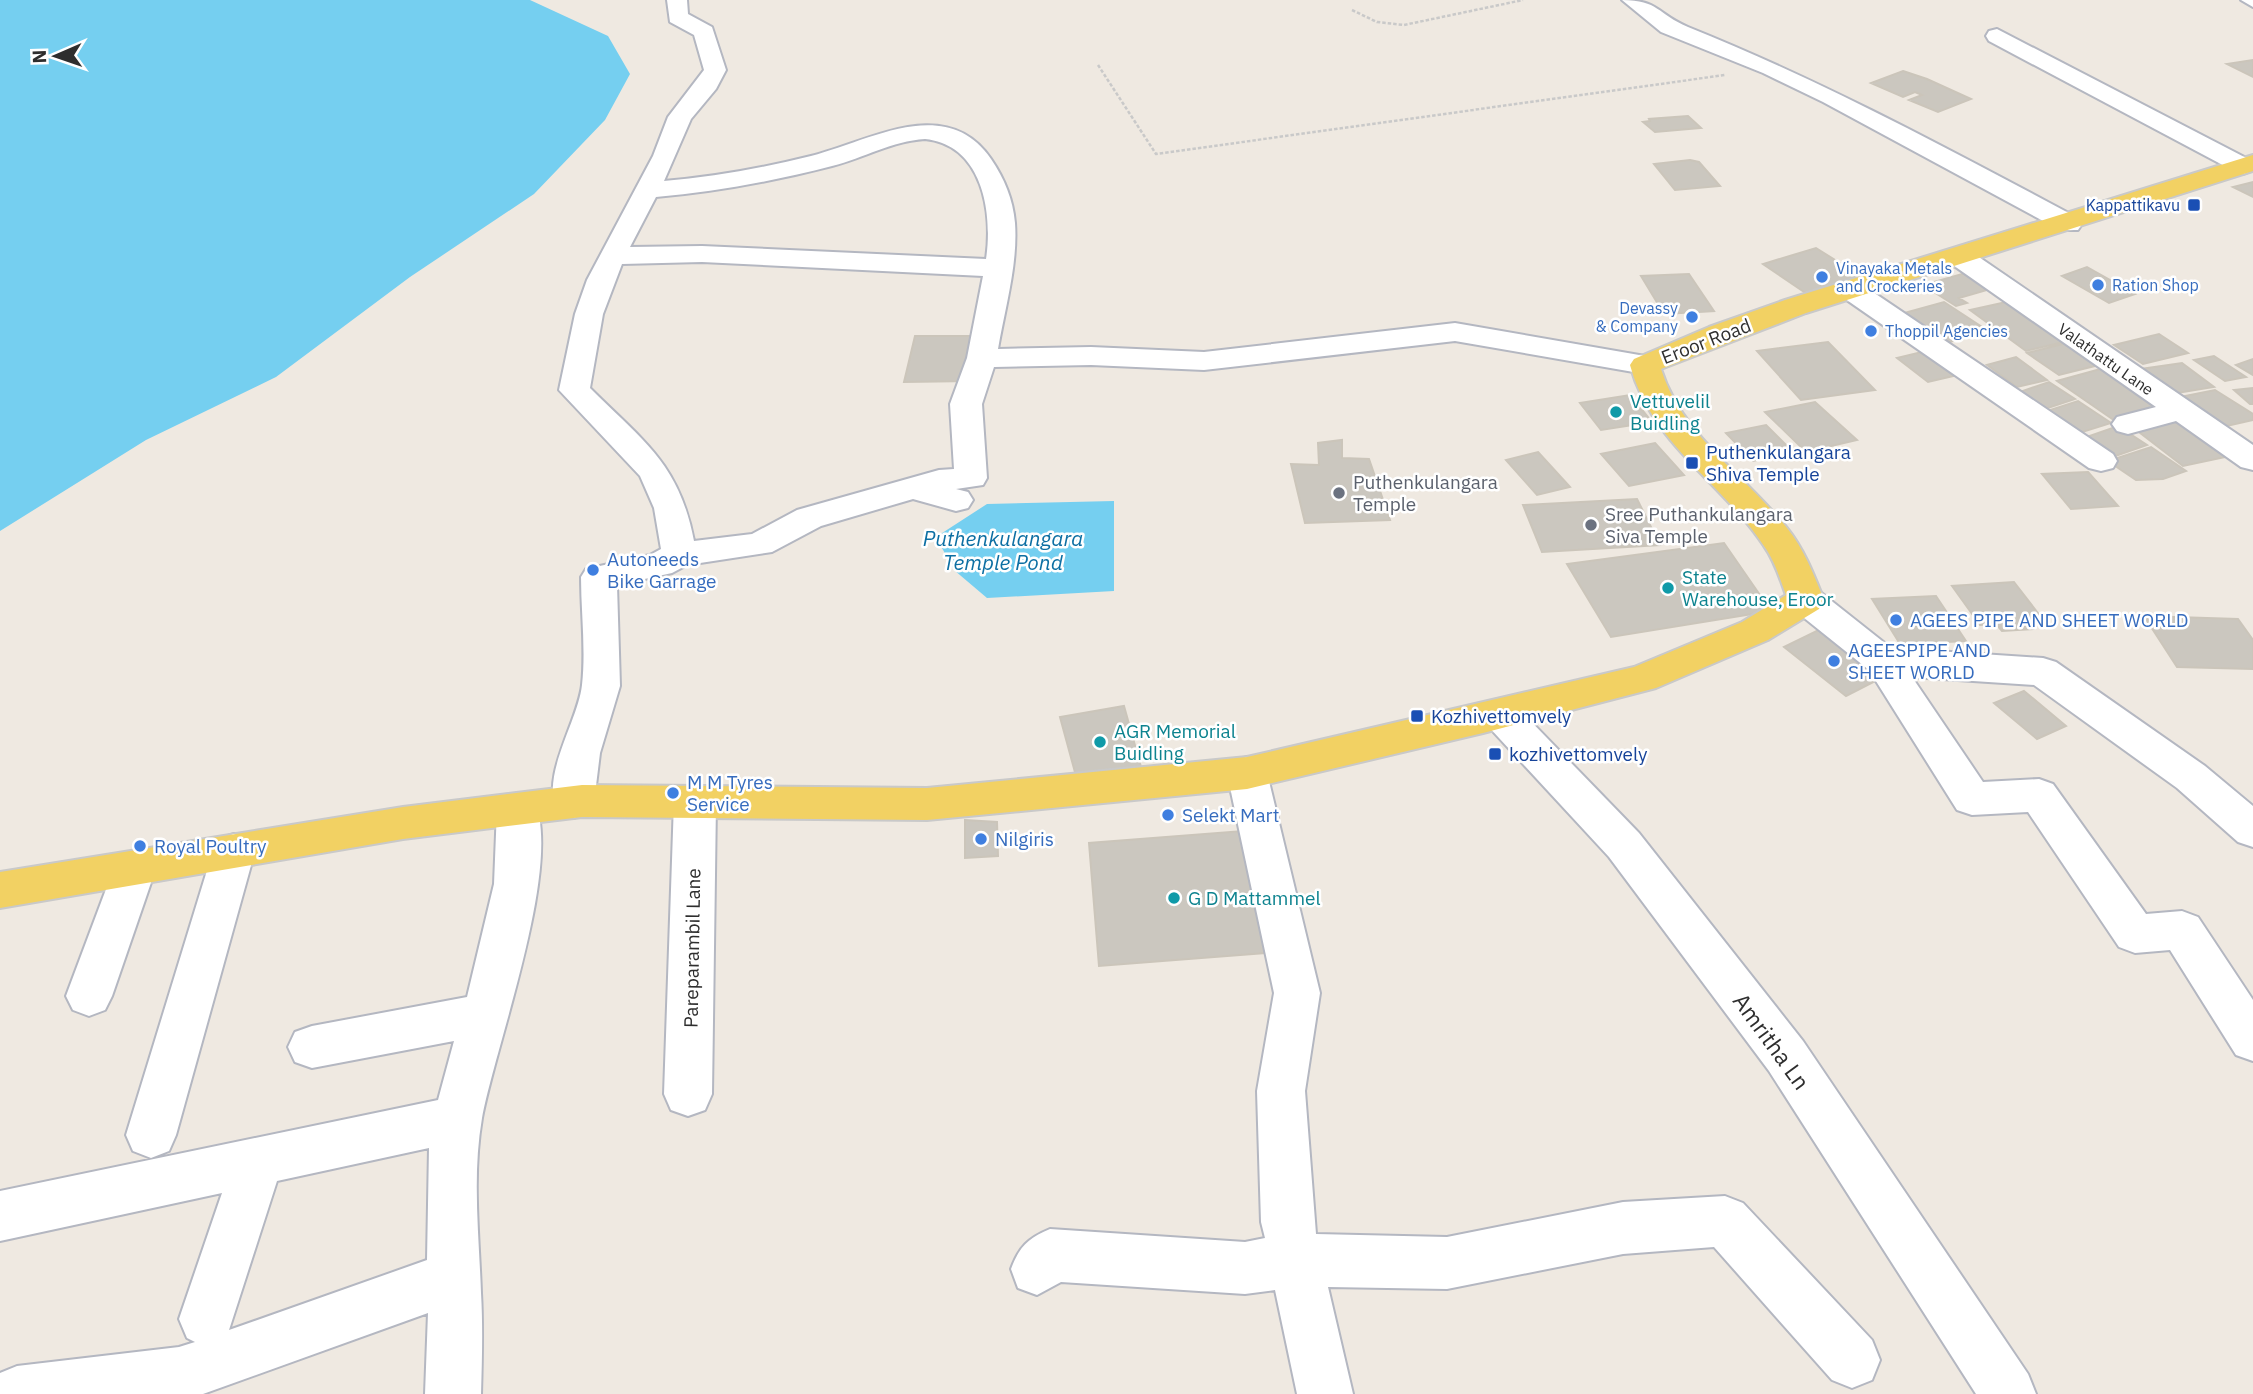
<svg xmlns="http://www.w3.org/2000/svg" width="2253" height="1394" font-family="'IBM Plex Sans',sans-serif">
<rect width="100%" height="100%" fill="#efe9e1"/>
<path fill="#75cff0" d="M0 0H530L608 36 630 74 605 120 534 194 410 277 276 377 146 440 0 531Z
M1114 501V591L987 598 954 570 936 537 987 504Z"/>
<path fill="#cbc7bf" stroke="#cbc5ba" stroke-width="2" d="M2253 60V77L2227 64Z
M1903 71 1927 79 1971 99 1938 112 1909 100 1922 95 1915 92 1903 97 1871 83Z
M1688 116 1701 128 1655 132 1643 122 1650 121 1649 119Z
M1690 160 1699 162 1720 186 1675 190 1654 164Z
M2253 182V197L2233 187Z
M1816 248 1862 277 1807 294 1763 264Z
M2087 267 2135 294 2109 303 2062 276Z
M1969 272 1994 288 1959 298 1967 303 1956 306 1923 285Z
M1689 274 1714 311 1664 314 1641 276Z
M2015 300 2072 340 2026 351 1970 310Z
M1944 302 1988 331 1943 344 1901 314Z
M2159 334 2188 353 2143 364 2114 345Z
M915 336H982L971 381 904 382Z
M2075 341 2107 363 2059 375 2027 353Z
M1828 342 1875 390 1801 400 1757 351Z
M1930 350 1962 374 1928 382 1897 358Z
M2214 356 2246 377 2225 381 2194 360Z
M2016 357 2047 380 2017 387 1987 365Z
M2253 359V375L2236 365Z
M2182 363 2214 387 2165 395 2134 370Z
M2111 366 2171 407 2118 423 2057 381Z
M2049 382 2075 399 2042 410 2017 393Z
M2253 388V404H2250L2234 390Z
M2215 390 2253 414V420L2218 428 2175 398Z
M1630 395 1652 422 1601 430 1580 403Z
M2078 401 2111 423 2076 434 2044 412Z
M1815 402 1857 440 1806 452 1765 412Z
M2181 419 2230 456 2183 466 2135 429Z
M1766 425 1793 452 1753 461 1726 433Z
M2118 426 2147 445 2107 459 2078 440Z
M1342 440V458L1369 459 1390 520 1305 523 1291 464 1319 465 1318 443Z
M1655 443 1684 475 1629 486 1601 454Z
M2151 447 2186 471 2163 479 2136 480 2108 461Z
M1538 452 1570 487 1537 495 1506 460Z
M2088 472 2118 506 2071 509 2042 474Z
M1637 499 1660 545 1542 552 1523 505Z
M1724 543 1771 611 1611 637 1567 564Z
M2014 582 2044 621 2028 622 2033 629 2002 631 1996 624 1980 625 1952 586Z
M1936 596 1966 641 1900 644 1872 599Z
M2144 616 2238 619 2253 640V669L2177 667Z
M1823 628 1885 676 1846 696 1784 647Z
M2024 691 2066 726 2037 739 1994 703Z
M1124 706 1141 767 1076 776 1060 717Z
M965 820 997 822 998 856 965 858Z
M1243 831 1265 953 1099 966 1089 843Z"/>
<g fill="none" stroke-linecap="round" stroke-linejoin="round">
<g stroke="#b4b7c1" stroke-width="4">
<path id="minor" d="M667 0H687L688 14 712 27 726 70 716 89 691 119 664 181C713 177 763 168 811 156 868 142 946 93 991 159 1004 178 1013 199 1015 223 1018 264 1005 308 998 349L1091 347 1204 352 1455 323 1645 356 1656 359 1660 365 1656 371 1645 374 1455 341 1204 370 1091 365 994 367 982 404 987 478 983 485 956 489 968 492 973 500 968 508 956 511 913 499 821 526 772 552 687 565 672 573 617 585 620 686 600 753 594 802 588 813 573 818 558 813C539 777 578 722 582 685 586 650 581 612 581 577L586 569 650 555 661 549 654 508 640 476 559 390 575 314 587 280 653 156 668 117 704 70 694 35 670 22ZM925 139C983 145 993 213 986 259L702 246 630 247 656 197C715 192 774 181 832 166 864 158 892 141 925 139ZM702 262 983 276 967 358 950 404 954 469 939 470 797 510 752 534 694 541C679 463 643 441 590 388L603 314 622 264Z
M1622 0C1659 0 1657 14 1688 27 1823 81 1950 150 2078 218L2082 224 2078 230H2060L1823 102 1763 73 1661 32Z
M2241 0H2253V7Z
M1997 29 2252 161 2253 170 2243 174 2234 171 1989 41 1986 36 1989 31Z
M1960 249 1970 251 2253 445V470L2241 467 2176 421 2128 434 2117 431 2112 424 2117 417 2156 407 1950 263 1946 257 1950 251Z
M1851 282 1861 284 2113 454 2117 461 2113 468 2101 471 2089 468 1841 296 1837 290 1841 284Z
M1806 588 1819 591 1891 648 2043 658 2056 662 2205 766 2253 806V847L2238 842 2177 788 2034 685 1912 677 1983 782 2039 779 2053 784 2146 914 2182 911 2198 917 2253 1000V1061L2236 1055 2170 950 2135 953 2119 947 2028 812 1972 815 1957 810 1869 670 1793 609 1788 600 1793 591Z
M1501 701 1515 705 1639 833 1803 1041 2028 1374 2036 1394H1976L1769 1071 1609 857 1487 725 1482 715 1487 705Z
M1247 757 1261 762 1267 773 1320 993 1305 1091 1316 1234 1447 1237 1623 1202 1725 1196 1743 1203 1872 1340 1880 1360 1872 1380 1852 1388 1832 1380 1714 1247 1623 1254 1447 1289 1328 1287 1353 1394H1297L1275 1290 1245 1294 1061 1282 1037 1295 1018 1288 1011 1269C1019 1247 1028 1238 1050 1229L1245 1242 1265 1238 1261 1222 1257 1091 1274 993 1227 773 1233 762Z
M695 786 710 791 716 802 712 1094 705 1110 688 1116 671 1110 664 1094 674 802 680 791Z
M518 793 533 798C565 860 495 1046 482 1118 472 1176 479 1235 481 1293 483 1327 482 1360 481 1394H425L428 1313 203 1394H0V1373L17 1366 179 1347 195 1342 187 1338 179 1319 222 1193 0 1241V1191L438 1100 454 1041 312 1068 295 1062 288 1047 295 1032 312 1026 467 997 494 884 497 809 503 798ZM429 1148 427 1260 229 1330 277 1181Z
M234 834 249 839 255 851 176 1135 169 1151 151 1158 133 1151 126 1135 213 851 219 839Z
M135 851 150 856 156 868 112 996 105 1010 89 1016 73 1010 66 996 114 868 120 856Z"/>
</g>
<g stroke="#c9c9c9" stroke-width="4">
<path id="major" d="M2253 155V171L1806 313 1661 369C1682 436 1745 475 1787 528 1804 549 1814 575 1824 600L1819 609 1768 640 1656 688 1483 733 1247 789 927 820 582 817 403 839 0 908V872L403 807 582 785 927 788 1247 757 1634 667 1742 622 1786 595C1780 579 1775 561 1764 546 1721 481 1652 445 1630 365L1634 359 1709 327 1785 300Z"/>
</g>
<path stroke="#c9c9c9" stroke-width="2.5" stroke-dasharray="3.5 2" stroke-linecap="butt" d="M1352 10 1377 22 1404 25 1523 0
M1098 65 1156 154 1725 75"/>
<use href="#minor" fill="#fff" fill-rule="evenodd"/>
<use href="#major" fill="#f2d163" fill-rule="evenodd"/>
</g>
<g fill="#1a4fb4" stroke="#fff" stroke-width="2.5">
<rect x="2187" y="198" width="14" height="14" rx="3.5"/>
<rect x="1685" y="456" width="14" height="14" rx="3.5"/>
<rect x="1410" y="709" width="14" height="14" rx="3.5"/>
<rect x="1488" y="747" width="14" height="14" rx="3.5"/>
</g>
<g fill="#3f7fe0" stroke="#fff" stroke-width="2.5">
<circle cx="1822" cy="277" r="7"/>
<circle cx="2098" cy="285" r="7"/>
<circle cx="1692" cy="317" r="7"/>
<circle cx="1871" cy="331" r="7"/>
<circle cx="593" cy="570" r="7"/>
<circle cx="1896" cy="620" r="7"/>
<circle cx="1834" cy="661" r="7"/>
<circle cx="673" cy="793" r="7"/>
<circle cx="1168" cy="815" r="7"/>
<circle cx="981" cy="839" r="7"/>
<circle cx="140" cy="846" r="7"/>
</g>
<g fill="#0f9aa8" stroke="#fff" stroke-width="2.5">
<circle cx="1616" cy="412" r="7"/>
<circle cx="1668" cy="588" r="7"/>
<circle cx="1100" cy="742" r="7"/>
<circle cx="1174" cy="898" r="7"/>
</g>
<g fill="#6b7280" stroke="#fff" stroke-width="2.5">
<circle cx="1339" cy="493" r="7"/>
<circle cx="1591" cy="525" r="7"/>
</g>
<g text-anchor="middle" dominant-baseline="central" stroke-width="5" stroke-linejoin="round" paint-order="stroke">
<g font-size="16" fill="#164399" stroke="#fff" text-anchor="end">
<text x="2180" y="205">Kappattikavu</text>
</g>
<g font-size="16" fill="#366cbe" stroke="#fff" text-anchor="start">
<text x="1836" y="268">Vinayaka Metals<tspan x="1836" dy="18">and Crockeries</tspan></text>
<text x="2112" y="285">Ration Shop</text>
<text x="1678" y="308" text-anchor="end">Devassy<tspan x="1678" dy="18">&amp; Company</tspan></text>
<text x="1885" y="331">Thoppil Agencies</text>
</g>
<g font-size="16" fill="#2e2e2e" stroke="#fff">
<text transform="translate(2106 359) rotate(35)">Valathattu Lane</text>
</g>
<g font-size="19" fill="#2e2e2e" stroke="#fff">
<text transform="translate(1706 341) rotate(-21)">Eroor Road</text>
<text transform="translate(692 948) rotate(-89)">Pareparambil Lane</text>
</g>
<g font-size="19" fill="#0d838f" stroke="#fff" text-anchor="start">
<text x="1630" y="401">Vettuvelil<tspan x="1630" dy="22">Buidling</tspan></text>
<text x="1682" y="577">State<tspan x="1682" dy="22">Warehouse, Eroor</tspan></text>
<text x="1114" y="731">AGR Memorial<tspan x="1114" dy="22">Buidling</tspan></text>
<text x="1188" y="898">G D Mattammel</text>
</g>
<g font-size="19" fill="#164399" stroke="#fff" text-anchor="start">
<text x="1706" y="452">Puthenkulangara<tspan x="1706" dy="22">Shiva Temple</tspan></text>
<text x="1431" y="716">Kozhivettomvely</text>
<text x="1509" y="754">kozhivettomvely</text>
</g>
<g font-size="19" fill="#5b616d" stroke="#fff" text-anchor="start">
<text x="1353" y="482">Puthenkulangara<tspan x="1353" dy="22">Temple</tspan></text>
<text x="1605" y="514">Sree Puthankulangara<tspan x="1605" dy="22">Siva Temple</tspan></text>
</g>
<g font-size="19" fill="#366cbe" stroke="#fff" text-anchor="start">
<text x="607" y="559">Autoneeds<tspan x="607" dy="22">Bike Garrage</tspan></text>
<text x="1910" y="620">AGEES PIPE AND SHEET WORLD</text>
<text x="1848" y="650">AGEESPIPE AND<tspan x="1848" dy="22">SHEET WORLD</tspan></text>
<text x="687" y="782">M M Tyres<tspan x="687" dy="22">Service</tspan></text>
<text x="1182" y="815">Selekt Mart</text>
<text x="995" y="839">Nilgiris</text>
<text x="154" y="846">Royal Poultry</text>
</g>
<g font-size="21" font-style="italic" fill="#0d6fa3" stroke="#fff">
<text x="1003" y="538">Puthenkulangara<tspan x="1003" dy="24">Temple Pond</tspan></text>
</g>
<g font-size="23" fill="#2e2e2e" stroke="#fff">
<text transform="translate(1772 1041) rotate(54)">Amritha Ln</text>
</g>
</g>
<g transform="translate(56 56) rotate(268)" stroke="#ffffff" stroke-width="5" paint-order="stroke">
<path d="M0-5L12 26L0 18L-12 26Z" fill="#2e2e2e"/>
<text y="-10" font-size="19" font-weight="bold" text-anchor="middle" fill="#2e2e2e">N</text>
</g>
</svg>
